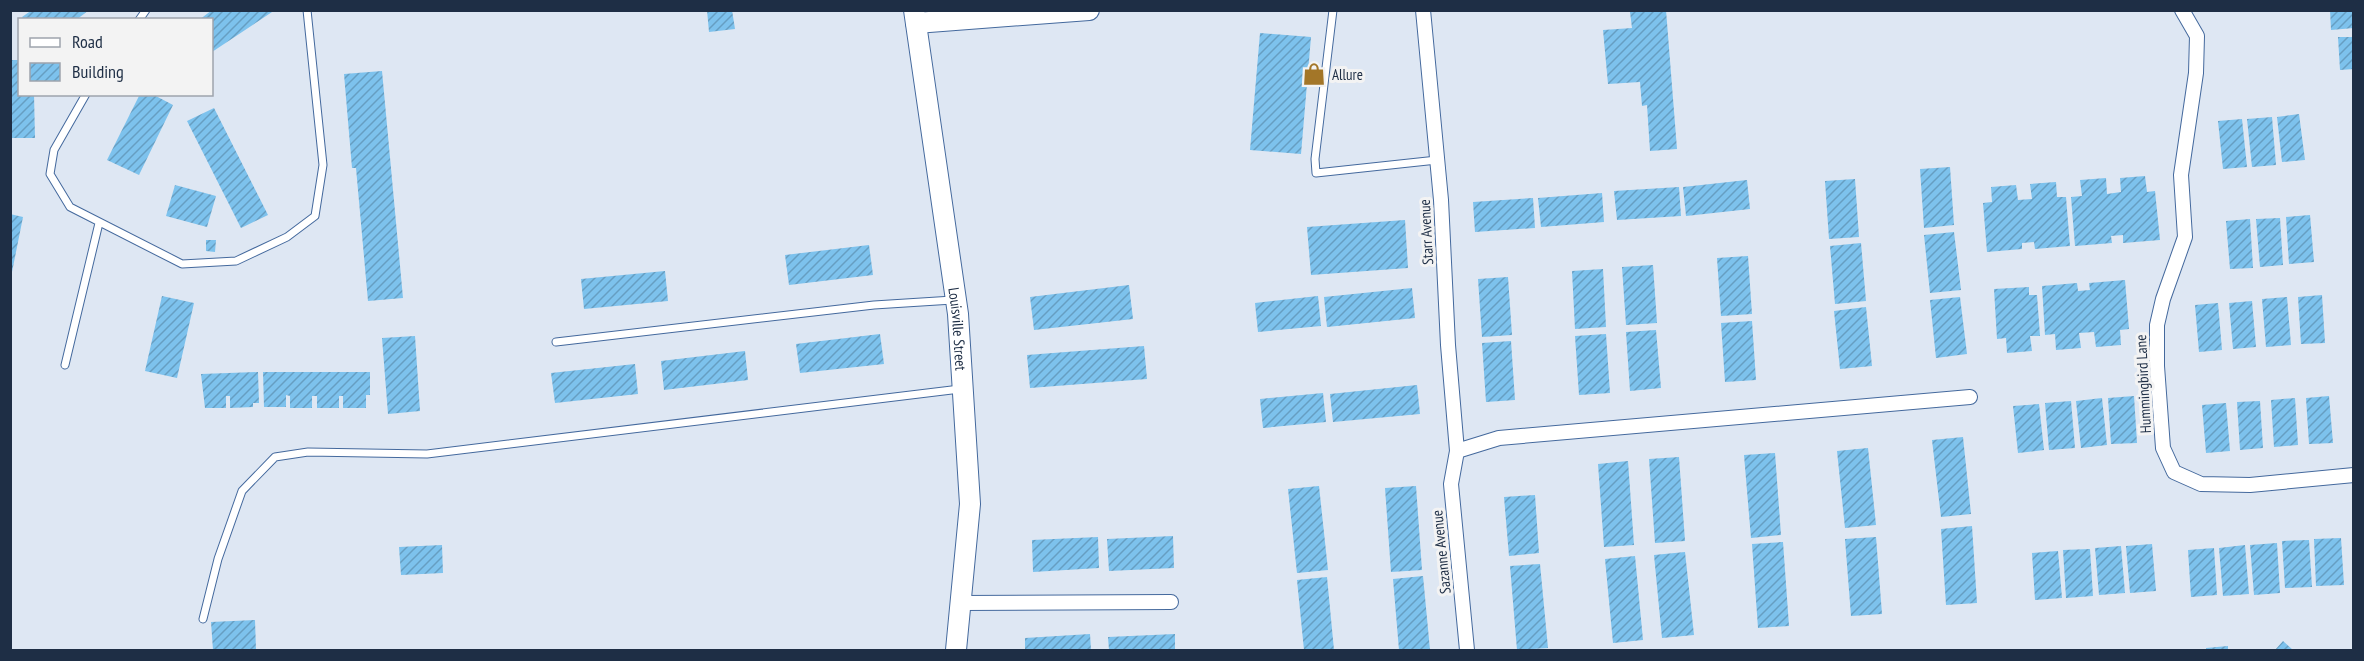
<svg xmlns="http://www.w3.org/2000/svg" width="2364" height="661" font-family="'PT Sans Narrow',sans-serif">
<defs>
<pattern id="building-hatch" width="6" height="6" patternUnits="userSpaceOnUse" patternTransform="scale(1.5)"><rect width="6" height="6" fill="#7dc2ed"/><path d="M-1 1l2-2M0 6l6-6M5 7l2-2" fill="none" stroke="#669ec2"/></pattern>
</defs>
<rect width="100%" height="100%" fill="#dee7f3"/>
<path fill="url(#building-hatch)" d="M32 10H89L76 20H24L22 17Z
M212 10H271L272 12 212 52V20H199Z
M707 10H732L735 29 709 32Z
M1666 10 1677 149 1650 151 1647 105 1642 106 1640 82 1608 84 1603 30 1632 28 1630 12Z
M2330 10H2354V28L2331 30Z
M1260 33 1311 37 1301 154 1250 150Z
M2338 37H2354V69L2340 70Z
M10 60H20V94H34L35 138H10Z
M382 71 403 298 368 301 356 168H352L344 74Z
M140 94H152L173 105 139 175 107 160Z
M214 108 268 215 241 228 187 121Z
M2299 114 2305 160 2282 162 2277 117Z
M2272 117 2276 165 2252 167 2247 119Z
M2242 119 2247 167 2223 169 2218 121Z
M1950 167 1954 225 1924 228 1920 169Z
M2145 176 2147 192 2155 191 2160 240 2123 243V235L2111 236 2112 243 2075 246 2071 197 2082 196 2080 180 2106 178 2107 194 2121 192 2120 178Z
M1855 179 1859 237 1829 239 1825 181Z
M1747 180 1750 209 1686 216 1683 187Z
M2056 182 2057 197H2066L2070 246 2035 249 2034 242 2022 243V249L1987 252 1983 203 1992 202 1991 187 2016 185 2018 200 2032 199 2030 184Z
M175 185 216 196 207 227 166 216Z
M1679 187 1681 216 1617 220 1614 191Z
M1602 193 1604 222 1541 227 1538 198Z
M1533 198 1535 228 1475 232 1473 202Z
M10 214 23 217 12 272H10Z
M2310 215 2314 262 2289 264 2286 217Z
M2280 218 2283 265 2260 267 2256 219Z
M2250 219 2253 268 2230 269 2226 221Z
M1405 220 1408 268 1311 275 1307 227Z
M1954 232 1961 290 1930 293 1924 235Z
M206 240H216L215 252 206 251Z
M1861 243 1866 301 1835 304 1830 246Z
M869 245 873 275 789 285 785 255Z
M1748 256 1752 314 1721 316 1717 258Z
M1653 265 1657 323 1626 325 1622 267Z
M1603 269 1606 327 1575 329 1572 271Z
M665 271 668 301 584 309 581 279Z
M1508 277 1512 335 1482 337 1478 279Z
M2125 280 2129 329 2120 330 2121 345 2096 347 2094 332 2079 333 2081 348 2056 350 2055 334 2045 335 2042 286 2077 283 2078 291 2090 290 2089 283Z
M1129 285 1133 319 1034 330 1030 297Z
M2029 287V295H2037L2040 336H2030L2032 351 2007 353 2006 338 1997 339 1994 289Z
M1412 288 1415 318 1327 327 1324 297Z
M2322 295 2325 343 2301 344 2298 297Z
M162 296 194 303 177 378 145 371Z
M1318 296 1321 326 1258 332 1255 303Z
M1960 297 1967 354 1936 358 1930 300Z
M2287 297 2291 345 2266 347 2262 299Z
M2252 301 2256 347 2233 349 2229 303Z
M2218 303 2222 350 2199 352 2195 305Z
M1866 307 1872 366 1840 369 1834 311Z
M1752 321 1756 380 1725 382 1721 323Z
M1656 330 1661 388 1630 391 1626 332Z
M880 334 884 364 800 373 796 344Z
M1606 334 1610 393 1579 395 1575 336Z
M415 336 420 411 388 414 382 338Z
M1511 341 1515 400 1486 402 1482 343Z
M1144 346 1147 379 1030 388 1027 355Z
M745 351 748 380 664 390 661 361Z
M635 364 638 394 555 403 551 373Z
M258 372 259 403H253V407L230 408V396H226V408H205L201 374Z
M263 372H370V395H366V408H343V396H339V408H317V396H312V408H290V396L286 395V407H264Z
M1417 385 1420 414 1333 422 1330 394Z
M1323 393 1326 422 1263 428 1260 399Z
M2134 396 2137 443 2111 444 2108 398Z
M2329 396 2333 443 2309 444 2306 398Z
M2102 398 2107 445 2081 448 2076 401Z
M2295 398 2298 445 2274 447 2271 400Z
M2071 401 2075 448 2049 450 2045 403Z
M2260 401 2263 448 2240 450 2237 402Z
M2226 403 2230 451 2206 453 2202 405Z
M2039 404 2044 450 2018 453 2013 406Z
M1963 437 1971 514 1941 517 1932 440Z
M1868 448 1876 525 1845 528 1837 451Z
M1775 453 1781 535 1751 538 1744 455Z
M1679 457 1685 541 1655 543 1649 459Z
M1628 461 1634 545 1604 547 1598 464Z
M1319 486 1328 570 1297 573 1288 489Z
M1416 486 1422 570 1391 572 1385 488Z
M1535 495 1539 553 1509 556 1504 497Z
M1972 526 1977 603 1946 605 1941 529Z
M1173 536 1174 568 1109 571 1107 539Z
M1098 537 1099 568 1033 572 1032 540Z
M1876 537 1882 614 1851 616 1845 539Z
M2341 538 2344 585 2316 586 2314 539Z
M2309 540 2312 587 2285 588 2282 541Z
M1783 542 1789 626 1758 628 1752 544Z
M2277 543 2280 593 2254 595 2250 545Z
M2152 544 2156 591 2130 593 2126 546Z
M442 545 443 573 401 575 399 547Z
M2245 545 2249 594 2223 596 2219 548Z
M2121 546 2125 593 2099 595 2095 548Z
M2214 548 2217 595 2191 597 2188 550Z
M2090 549 2093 596 2066 598 2063 550Z
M2058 551 2062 598 2035 600 2032 553Z
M1685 552 1694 635 1662 638 1654 555Z
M1635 556 1643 640 1613 643 1605 559Z
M1540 564 1548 648 1517 650 1510 566Z
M1423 576 1430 650H1399L1393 579Z
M1327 577 1334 650H1304L1297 580Z
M255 620 256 650H213L211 622Z
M1090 634 1091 650H1025V638Z
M1175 634V650H1109L1108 637Z
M2283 641 2293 650H2275Z
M2228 646V650H2206V648Z"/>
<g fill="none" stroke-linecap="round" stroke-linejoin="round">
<g stroke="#44699d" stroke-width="9">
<path id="lane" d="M1333 10 1315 159 1316 173 1437 160
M139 20 146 10
M86 94 54 150 50 174 70 207 182 264 236 261 287 237 315 216 323 165 307 10
M556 342 874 305 953 300
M65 365 99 223
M203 619 218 559 242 491 275 457 308 452 427 454 960 389"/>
</g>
<g stroke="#44699d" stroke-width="16">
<path id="street" d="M1423 10 1441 200 1448 345 1457 451 1451 484 1467 650
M2182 10 2197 36 2196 73 2181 175 2185 237 2163 299 2157 325V366L2163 448 2174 472 2201 484 2250 485 2354 475
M1457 451 1499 438 1970 397
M961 603 1171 602"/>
</g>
<g stroke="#44699d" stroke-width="22">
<g id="secondary">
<path id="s1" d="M914 10 958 314 970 504 956 650"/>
<path d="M916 23 1089 10"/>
</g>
</g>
<use href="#lane" stroke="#fff" stroke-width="7"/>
<use href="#street" stroke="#fff" stroke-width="14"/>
<use href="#secondary" stroke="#fff" stroke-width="20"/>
</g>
<defs>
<g id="shop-bare" transform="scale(1.8)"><path d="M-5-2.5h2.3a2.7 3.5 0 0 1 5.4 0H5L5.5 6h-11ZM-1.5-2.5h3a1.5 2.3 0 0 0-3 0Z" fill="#a37628" stroke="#f3f3f3" stroke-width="2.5" paint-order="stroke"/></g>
</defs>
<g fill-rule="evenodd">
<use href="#shop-bare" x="1314" y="74"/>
</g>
<g text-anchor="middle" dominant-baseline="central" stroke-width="6" stroke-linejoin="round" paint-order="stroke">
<g font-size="15" fill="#1e2e45" stroke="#f3f3f3" text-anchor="start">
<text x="1332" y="74">Allure</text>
</g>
<g font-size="15" fill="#1e2e45" stroke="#f3f3f3">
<text transform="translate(1426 232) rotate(-93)">Starr Avenue</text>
<text stroke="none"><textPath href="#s1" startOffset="322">Louisville Street</textPath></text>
<text transform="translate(2143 384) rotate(-93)">Hummingbird Lane</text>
<text transform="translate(1441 552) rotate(-96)">Sazanne Avenue</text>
</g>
</g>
<rect width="2364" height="661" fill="none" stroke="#1e2e45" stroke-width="24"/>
<rect x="18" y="18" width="195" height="78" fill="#f3f3f3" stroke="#9ea4ad" stroke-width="1.5"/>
<rect x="30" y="38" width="30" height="9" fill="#ffffff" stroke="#9ea4ad" stroke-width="1.5"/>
<text x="72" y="48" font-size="18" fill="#1e2e45">Road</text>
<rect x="30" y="63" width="30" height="18" fill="url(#building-hatch)" stroke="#9ea4ad" stroke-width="1.5"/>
<text x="72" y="78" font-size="18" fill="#1e2e45">Building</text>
</svg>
